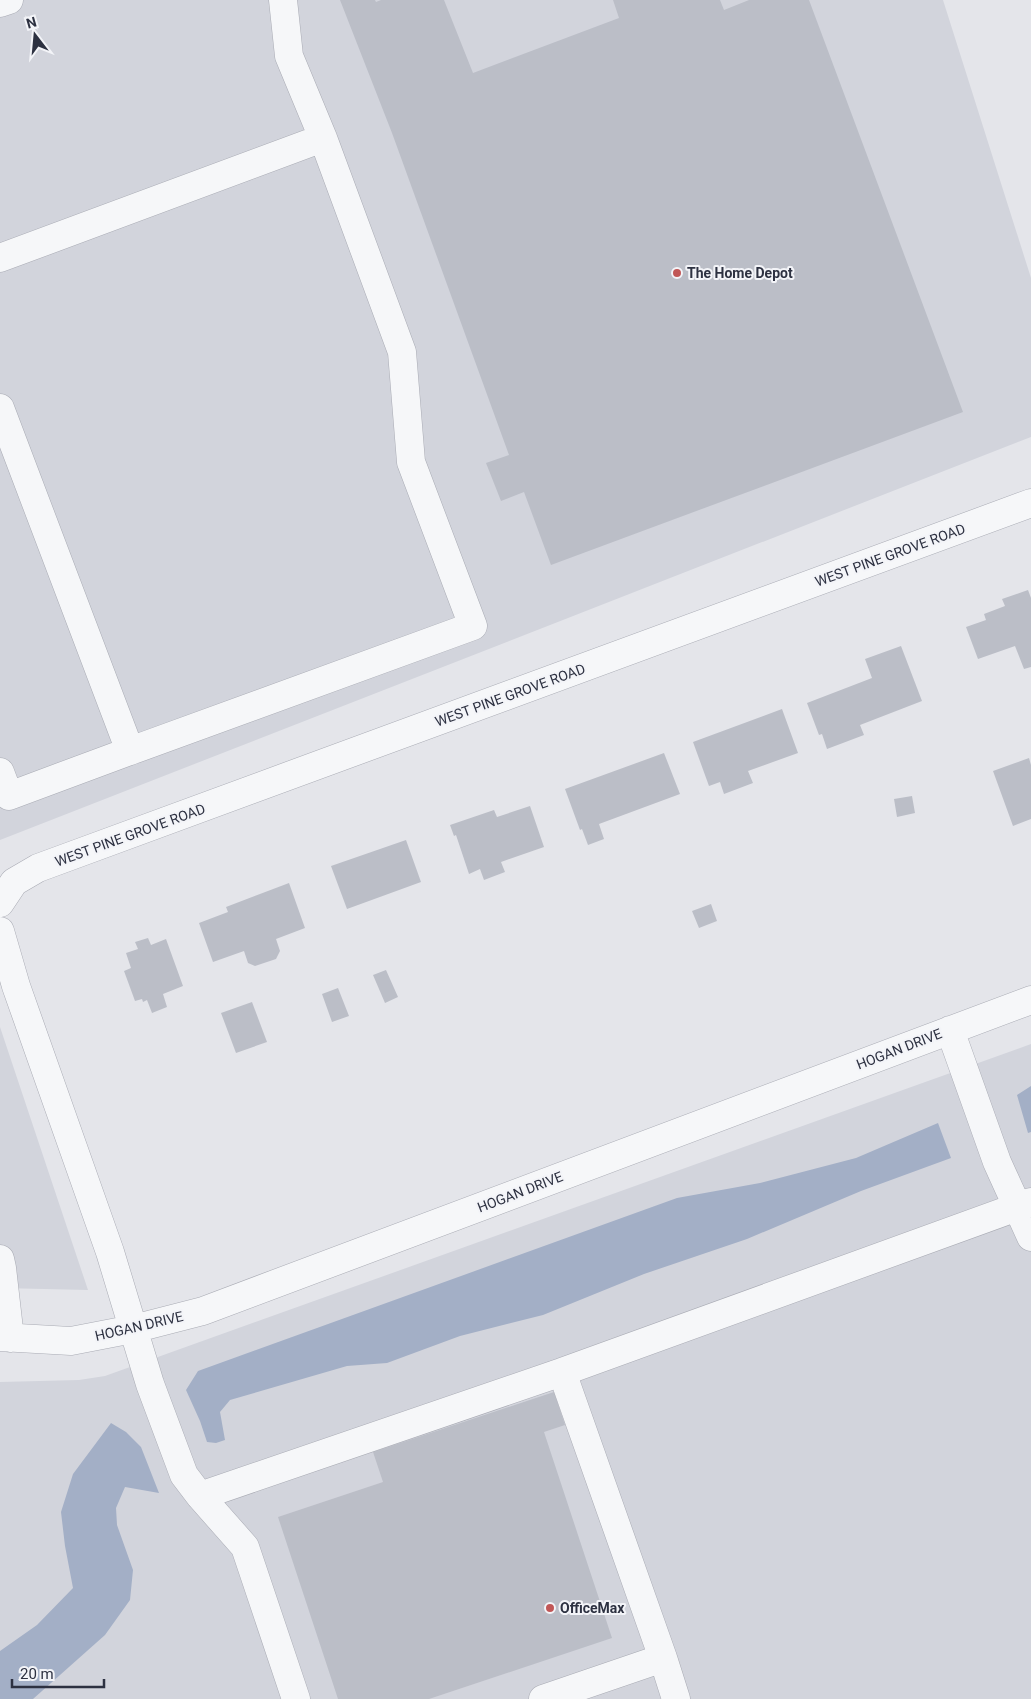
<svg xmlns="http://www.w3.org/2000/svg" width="1031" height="1699" font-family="Roboto,sans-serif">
<rect width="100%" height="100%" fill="#e4e5ea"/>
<path fill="#d2d4dc" d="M0 0H943L1031 278V437L0 840Z
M0 1027 88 1290 0 1288Z
M1031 1044V1699H0V1382L79 1380 105 1376Z"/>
<path fill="#a3afc6" d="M1031 1086V1132L1028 1133 1017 1095Z
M938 1123 951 1158 861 1191 747 1239 644 1274 543 1315 460 1336 387 1363 347 1366 230 1400 220 1412 225 1440 216 1443 207 1442 200 1421 186 1390 198 1371 677 1198 760 1183 856 1158Z
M111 1423 126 1432 141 1447 159 1493 125 1487 116 1508 117 1525 133 1570 130 1600 105 1635 33 1699H0V1651L37 1625 73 1588 65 1546 61 1512 73 1474Z"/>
<path fill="#bbbec7" d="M340 0H375L376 2 381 0H444L473 73 619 18 613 0H720L724 10 749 0H809L963 412 551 565 524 492 501 501 486 463 509 455 392 133Z
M1028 590 1031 598V667L1024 669 1015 646 978 659 966 627 986 620 984 614 1005 606 1002 599Z
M901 646 922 701 860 725 864 735 827 749 822 734 819 735 807 703 872 678 865 659Z
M782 709 798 753 748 771 753 783 724 794 720 782 709 786 693 742Z
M664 753 680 794 599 824 604 839 588 845 582 829 580 830 565 789Z
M1029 758 1031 765V819L1013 826 993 771Z
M912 796 915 813 897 817 894 799Z
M530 806 544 847 501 862 505 872 484 880 480 869 469 874 456 835 454 836 450 825 494 810 497 817Z
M406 840 421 882 347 909 331 866Z
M289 883 305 928 276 939 280 951 276 959 255 966 248 963 244 951 213 962 199 923 228 912 226 907Z
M711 904 717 921 699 928 692 911Z
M148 938 151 945 166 939 183 986 163 994 167 1007 152 1013 147 1000 143 1002 142 999 135 1001 124 971 131 968 126 953 138 949 135 942Z
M386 970 398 997 385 1003 373 975Z
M338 988 349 1016 332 1022 322 994Z
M252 1002 267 1042 236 1053 221 1013Z
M554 1392 565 1425 544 1432 612 1638 429 1699H338L278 1517 383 1482 373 1452Z"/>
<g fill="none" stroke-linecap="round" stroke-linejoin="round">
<g stroke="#a9abb4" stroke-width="29">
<path id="minor" d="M0 3 9 0
M0 258 323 138 289 56 283 0
M0 408 130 751 473 626 411 462 402 352 323 138
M0 772 9 796 130 751
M0 903 14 882 38 868 1031 503
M0 931 16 986 110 1252 150 1384 184 1475 200 1496 245 1547 296 1699
M950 1030 997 1162 1031 1237
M0 1259 2 1268 10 1338
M0 1337 71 1341 133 1329 203 1311 1031 1000
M562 1372 1031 1202
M200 1496 562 1372 663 1658
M543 1699 663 1658 676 1699"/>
</g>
<use href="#minor" stroke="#f6f7f9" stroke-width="28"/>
</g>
<g fill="#c15757" stroke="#f3f4f8" stroke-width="2">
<circle cx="677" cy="273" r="5"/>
<circle cx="550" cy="1608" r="5"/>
</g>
<g text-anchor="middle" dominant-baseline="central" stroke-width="4" stroke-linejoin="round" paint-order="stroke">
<g font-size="14" font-weight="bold" fill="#2d3141" stroke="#f3f4f8" text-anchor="start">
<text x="687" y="273">The Home Depot</text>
<text x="560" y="1608">OfficeMax</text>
</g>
<g font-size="14" fill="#2d3141" stroke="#f3f4f8">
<text transform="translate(890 555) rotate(-20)">WEST PINE GROVE ROAD</text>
<text transform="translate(510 695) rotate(-20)">WEST PINE GROVE ROAD</text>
<text transform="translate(130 835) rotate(-20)">WEST PINE GROVE ROAD</text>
<text transform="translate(899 1049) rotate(-21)">HOGAN DRIVE</text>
<text transform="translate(520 1192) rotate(-21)">HOGAN DRIVE</text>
<text transform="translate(139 1326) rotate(-13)">HOGAN DRIVE</text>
</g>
</g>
<g transform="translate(35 35) rotate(344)" stroke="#f3f4f8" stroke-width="4" paint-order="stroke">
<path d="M0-4L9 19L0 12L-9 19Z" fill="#2d3141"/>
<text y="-8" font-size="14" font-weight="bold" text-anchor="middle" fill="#2d3141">N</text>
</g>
<path d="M12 1679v8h92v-8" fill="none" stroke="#2d3141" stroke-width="2.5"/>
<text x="20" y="1679" font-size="15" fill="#2d3141" stroke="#f3f4f8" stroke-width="4" paint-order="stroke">20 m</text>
</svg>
